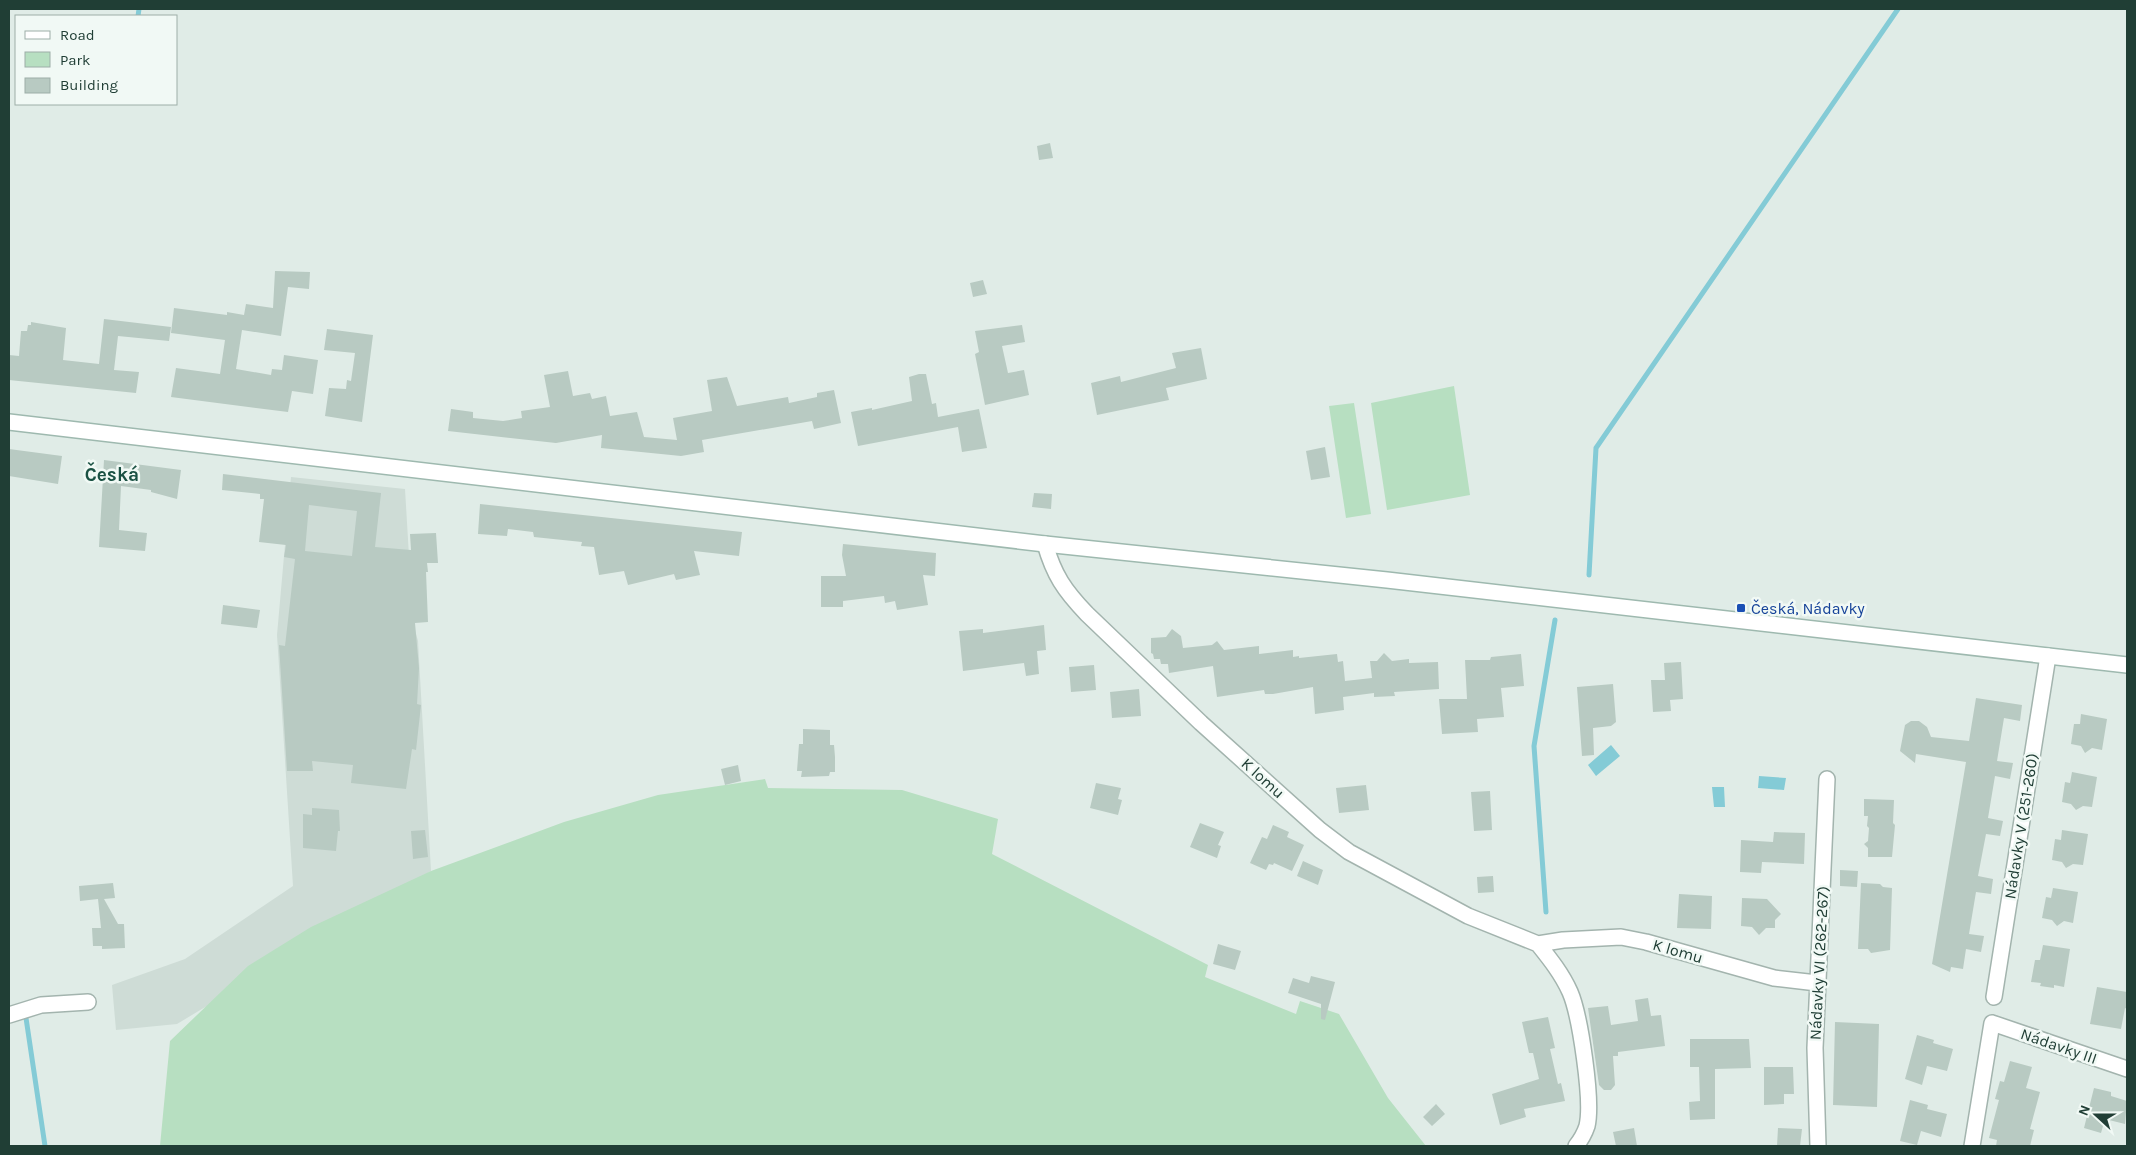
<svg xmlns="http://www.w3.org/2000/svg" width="2136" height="1155" font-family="Karla,sans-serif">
<rect width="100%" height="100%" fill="#e0ece7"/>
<path fill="#cedcd6" d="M291 477 405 489 413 623 418 641 431 871 177 1024 116 1030 112 985 185 959 293 886 277 635Z"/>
<path fill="#b7dfc1" d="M1454 386 1470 495 1387 510 1371 403Z
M1354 403 1371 514 1346 518 1329 406Z
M765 779 768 788 902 790 998 819 992 854 1208 965 1205 977 1296 1014 1300 1001 1339 1014 1388 1098 1426 1146H160L170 1041 248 966 311 927 431 871 564 822 658 795Z"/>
<path fill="#84cbd6" d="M1611 745 1620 756 1596 776 1588 765Z
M1759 776 1786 778 1784 790 1758 788Z
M1712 787H1724L1725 807H1714Z"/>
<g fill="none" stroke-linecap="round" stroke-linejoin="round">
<path stroke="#84cbd6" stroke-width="5" d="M138 16 139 9
M1589 575 1596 448 1898 9
M1546 912 1534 746 1555 620
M26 1018 45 1146"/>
</g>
<path fill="#b8cac2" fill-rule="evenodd" d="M1050 143 1053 158 1039 160 1037 146Z
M275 271 310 272 309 289 288 287 281 336 242 330 236 369 271 375 272 369 282 370 284 355 318 360 313 394 292 391 288 412 171 397 176 368 220 374 225 340 171 333 174 308 227 315V312L244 315 246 304 273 308Z
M983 280 987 294 973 297 970 283Z
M104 319 171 327 169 341 118 336 114 370 139 372 136 393 9 380V355L19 356 21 331H27L28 325H31V322L66 328 63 360 99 364Z
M1022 325 1025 342 1002 346 1008 373 1024 370 1029 395 985 405 975 354 979 352 975 331Z
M327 329 373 335 362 422 325 416 329 388 346 389 347 380 351 381 355 353 324 350Z
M1201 348 1207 379 1166 388 1169 400 1097 415 1091 383 1120 376 1121 382 1176 368 1172 353Z
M568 371 573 396 590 393 592 399 606 396 610 416 637 412 644 437 677 440 673 418 712 411 707 380 727 377 737 406 788 397 789 403 817 397V393L834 390 841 423 814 429 812 421 702 440 704 452 681 456 601 448 602 435 556 443 448 431 451 409 473 412V418L503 421 522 418 521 411 550 407 544 375Z
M919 374H926L932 404 936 403 938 417 979 409 987 448 962 452 958 427 858 446 851 412 872 408V410L912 401 909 377Z
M1325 447 1330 477 1311 480 1306 451Z
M9 449 62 456 58 484 9 476Z
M104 460 181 470 177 499 151 492V490L121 486 119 530 147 533 145 551 99 547Z
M223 474 381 493 375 547 411 550 410 534 436 533 438 563H427L428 572H426L428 622 415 623 419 668 417 704 421 705 416 750 412 749 406 789 351 783 353 765 312 761 313 771H287L279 645 285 646 295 559 284 557 286 545 259 542 264 499H260V494L222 490ZM309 505 357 511 352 556 305 551Z
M1034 493 1052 494 1051 509 1032 507Z
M480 504 742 532 739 556 694 551 700 575 676 580 674 574 628 585 624 571 599 575 594 547 581 546 582 542 534 537 533 532 508 529 507 536 478 534Z
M843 544 936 553 935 576 923 575 928 605 897 610 895 601 885 603 884 596 843 601V607H821V576H846L842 555Z
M223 605 260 610 257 628 221 624Z
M1044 625 1046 650 1037 651 1039 674 1026 676 1024 663 963 671 959 631 983 629V633Z
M1172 629 1181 636 1183 648 1212 645 1217 641 1224 650 1259 646V654L1293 650V657L1299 656V658L1337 654 1338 662 1343 661 1345 681 1372 678 1370 661H1377L1384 653 1392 661 1409 659V663L1438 662 1439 689 1394 692 1395 696 1374 697V693L1343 697 1344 710 1315 714 1313 687 1273 694H1265L1264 690 1217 697 1213 666 1169 673 1168 664H1161L1160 659H1154L1153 654 1151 653V638L1166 637Z
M1521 654 1524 686 1501 688 1504 717 1477 719 1478 732 1442 734 1439 699H1467L1465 660H1490L1491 657Z
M1681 662 1683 699 1670 700 1671 711 1653 712 1651 680H1665L1664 663Z
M1094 665 1096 690 1071 692 1069 667Z
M1613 684 1616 722 1611 726 1593 728 1594 755 1582 756 1577 687Z
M1139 689 1141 716 1112 718 1110 692Z
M1976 698 2022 705 2020 721 2004 718 1997 761 2013 763 2010 779 1995 776 1988 818 2003 821 2000 836 1986 834 1978 876 1993 879 1991 894 1976 892 1969 934 1984 936 1981 952 1966 949 1963 969 1951 967 1950 972 1932 964 1966 762 1916 754 1915 763 1900 751 1905 725 1911 721H1919L1927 727 1931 737 1969 741Z
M2081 714 2107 719 2102 750 2092 748 2085 753 2081 746 2071 744 2074 724H2080Z
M803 729 830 730V745H834L835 757V772H830L829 776 801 777 802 771H797L799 744H803Z
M738 765 741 781 725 785 721 769Z
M2072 772 2097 777 2092 807 2083 806 2076 810 2071 804 2062 802 2065 782 2070 783Z
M1096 783 1121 788 1118 799 1122 800 1118 815 1090 808Z
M1366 785 1369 810 1339 813 1336 788Z
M1490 791 1492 830 1474 831 1471 792Z
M1864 799 1894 800 1893 823 1895 825 1892 857H1868V848L1864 844 1868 841 1869 828 1867 826 1868 816H1864Z
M312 808 339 810 340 831H338L336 851 303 848V814L312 815Z
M1200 823 1224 832 1218 845 1221 846 1217 858 1190 847Z
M1273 825 1289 832 1287 837 1304 845 1292 871 1274 863 1273 865 1269 864 1266 870 1250 863 1262 837 1267 839Z
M425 830 428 857 413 859 411 831Z
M2062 830 2088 834 2083 865 2073 864 2066 868 2062 862 2052 860 2055 839 2061 840Z
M1774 832 1805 833 1804 864 1762 862 1761 873 1740 872 1741 840 1773 842Z
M1303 861 1323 870 1318 885 1297 876Z
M1840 870 1858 871 1857 887 1840 886Z
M1493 876 1494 892 1478 893 1477 877Z
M113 883 115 898 104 899 118 924H124L125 948 102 949V946H93L92 928H101L98 899 80 901 79 886Z
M1861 883 1880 884 1883 887 1892 888 1890 950 1871 953 1868 949H1858Z
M2053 888 2078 892 2073 923 2064 921 2057 926 2052 920 2042 918 2046 897 2051 898Z
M1679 894 1712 896 1711 929 1677 928Z
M1742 898 1767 899 1781 914 1775 920V928H1766L1759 935 1752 927 1741 926Z
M1218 944 1241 951 1235 970 1213 964Z
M2043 945 2070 949 2064 987 2054 985V988L2040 986 2041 983 2031 982 2035 960H2040Z
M1311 976 1335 982 1325 1020 1321 1019V1004L1288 993 1293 978 1309 983Z
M2097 987 2127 992V1009L2125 1008 2121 1029 2090 1024Z
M1648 998 1651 1016 1661 1015 1665 1046 1618 1052V1056H1613L1615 1085 1611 1090H1604L1599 1085 1588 1008 1608 1006 1611 1025 1638 1021 1635 1000Z
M1548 1017 1555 1048 1550 1049 1558 1084 1561 1083 1565 1101 1524 1109 1526 1117 1500 1125 1492 1094 1539 1079 1533 1053H1529L1522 1022Z
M1835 1022 1879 1024 1877 1107 1833 1105Z
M1917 1035 1934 1040 1933 1043 1953 1049 1947 1071 1927 1066 1922 1085 1905 1079Z
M1690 1039H1749L1751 1068 1715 1069V1119L1690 1120 1689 1102 1700 1101 1699 1067H1690Z
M2010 1061 2032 1067 2026 1088 2040 1092 2030 1129 2034 1130 2030 1146H1996L1997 1140 1989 1138 1999 1100 1995 1099 2000 1081 2004 1082Z
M1764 1067H1793L1794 1094H1784V1104L1764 1105Z
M2094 1088 2111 1092V1096L2127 1101 2125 1124 2105 1119 2101 1133 2084 1128Z
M1910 1100 1928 1105 1927 1109 1947 1114 1941 1137 1921 1131 1917 1145 1900 1141Z
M1436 1104 1445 1114 1432 1126 1423 1117Z
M1634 1128 1637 1146H1616L1613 1132Z
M1778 1128 1802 1129 1800 1146H1777Z"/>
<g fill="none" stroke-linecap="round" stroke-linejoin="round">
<g stroke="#a3b4ae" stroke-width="18">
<path id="street" d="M1045 544C1054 575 1064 590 1087 614L1201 723 1320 830 1349 852 1468 916 1538 944 1563 940 1621 937 1646 942 1774 978 1817 983
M1538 944C1550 959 1562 974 1570 992 1580 1015 1593 1101 1587 1126 1585 1132 1580 1141 1576 1146
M1994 997 2048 656
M9 1015 41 1005 88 1002
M1818 1146 1815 1048 1827 779
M1972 1146 1992 1023 2127 1069"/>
</g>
<g stroke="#9eb9af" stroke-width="18">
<path id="secondary" d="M9 422 1045 544 1387 580 2127 665"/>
</g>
<use href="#street" stroke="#fff" stroke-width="15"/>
<use href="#secondary" stroke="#fff" stroke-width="15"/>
</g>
<rect fill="#1a4fb4" stroke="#f1f9f5" stroke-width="2" x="1736" y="603" width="10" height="10" rx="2.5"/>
<g text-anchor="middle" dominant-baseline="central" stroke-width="5" stroke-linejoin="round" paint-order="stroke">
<g font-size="16" fill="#164399" stroke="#f1f9f5" text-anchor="start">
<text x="1751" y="608">Česká, Nádavky</text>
</g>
<g font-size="16" fill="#203e35" stroke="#f1f9f5">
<text transform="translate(1263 778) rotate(42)">K lomu</text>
<text transform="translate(2021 826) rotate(-81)">Nádavky V (251-260)</text>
<text transform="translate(1678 951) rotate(16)">K lomu</text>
<text transform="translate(1819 963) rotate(-87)">Nádavky VI (262-267)</text>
<text transform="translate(2059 1046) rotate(19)">Nádavky III</text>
</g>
<g font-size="19" font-weight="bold" fill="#1a5143" stroke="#f1f9f5">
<text x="112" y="475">Česká</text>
</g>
</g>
<rect width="2136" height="1155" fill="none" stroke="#203e35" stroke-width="20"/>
<rect x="15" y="15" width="162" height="90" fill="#f1f9f5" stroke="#9daea8"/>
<rect x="25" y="31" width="25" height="8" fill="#ffffff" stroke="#9daea8"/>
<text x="60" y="40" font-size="15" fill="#203e35">Road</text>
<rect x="25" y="52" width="25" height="15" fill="#b7dfc1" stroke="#9daea8"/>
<text x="60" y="65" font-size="15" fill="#203e35">Park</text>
<rect x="25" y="78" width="25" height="15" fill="#b8cac2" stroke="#9daea8"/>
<text x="60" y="90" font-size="15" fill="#203e35">Building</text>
<g transform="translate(2096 1115) rotate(291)" stroke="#f1f9f5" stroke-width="4" paint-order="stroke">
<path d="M0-4L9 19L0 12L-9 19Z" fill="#203e35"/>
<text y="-8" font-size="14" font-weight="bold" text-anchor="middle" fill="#203e35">N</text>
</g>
</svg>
